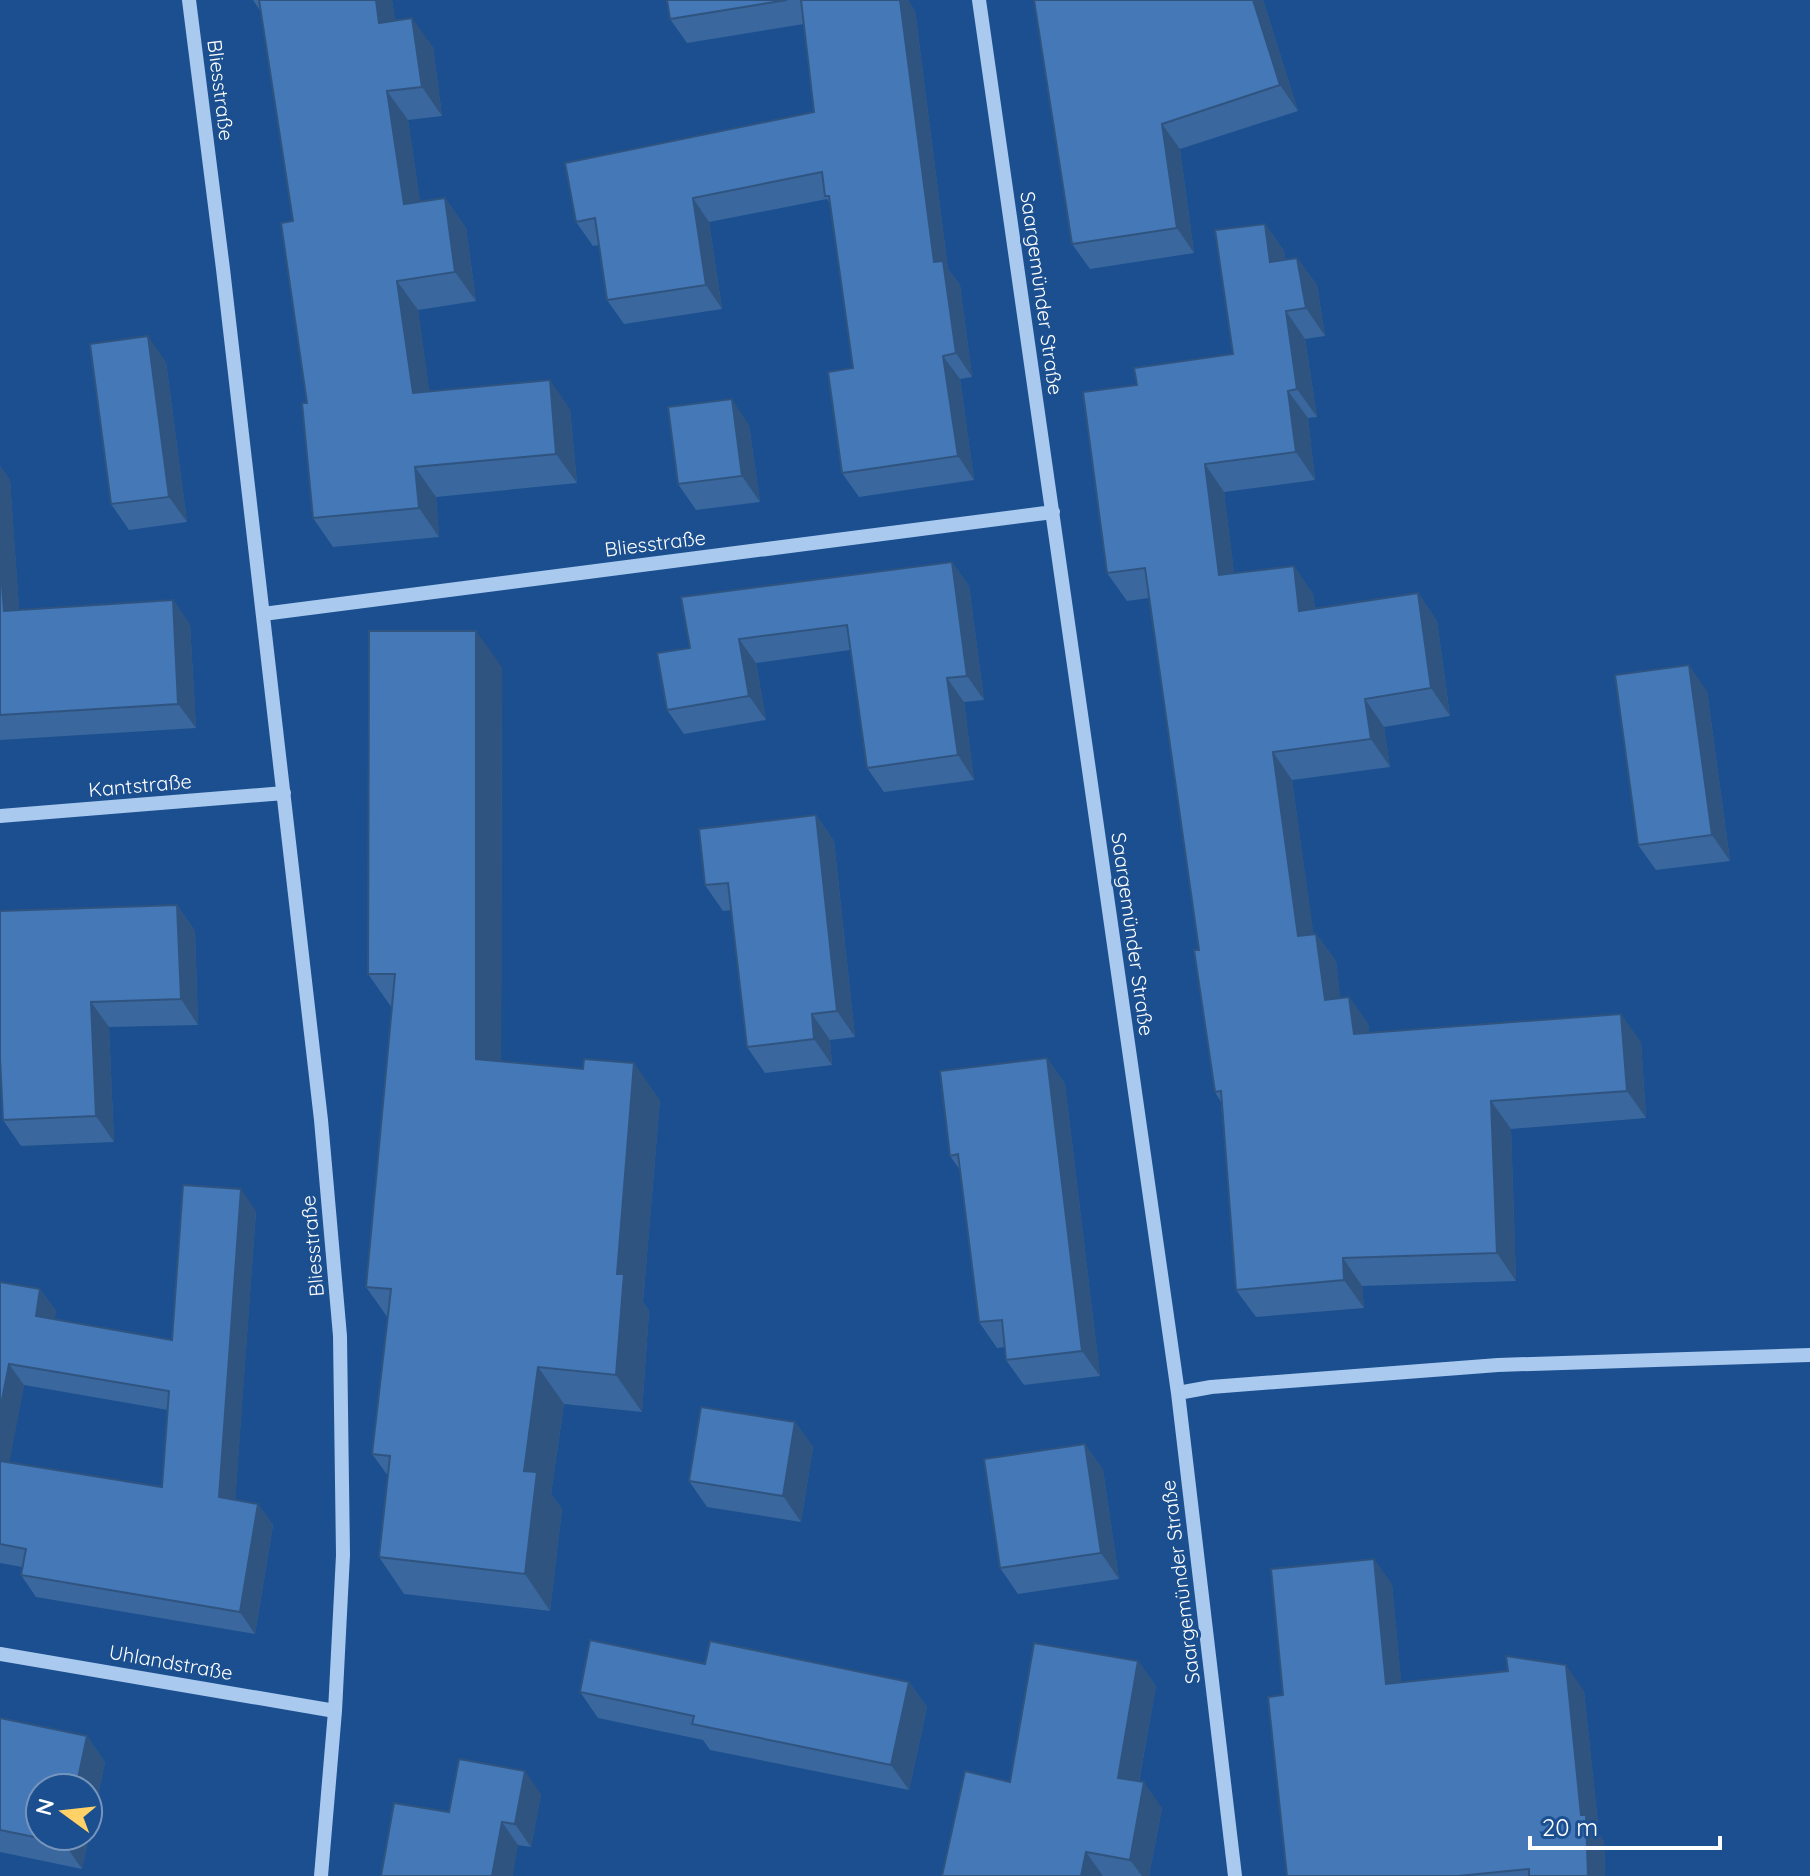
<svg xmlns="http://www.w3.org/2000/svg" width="1810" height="1876" font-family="Quicksand,sans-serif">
<rect width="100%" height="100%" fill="#1b4f8f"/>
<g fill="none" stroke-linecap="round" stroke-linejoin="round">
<path stroke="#a9c9ee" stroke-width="14" d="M189 0 223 269 321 1120 340 1336 343 1555 335 1711 321 1876
M979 0 1178 1393 1235 1876
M263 614 1053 512
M0 816 284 793
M1178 1393 1211 1387 1498 1365 1810 1355
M0 1654 335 1711"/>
</g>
<path fill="#3a679d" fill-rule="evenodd" d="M253 0H392L395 20 433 47 442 116 408 120 420 202 445 198 466 228 476 301 418 310 429 391 570 409 577 483 436 497 439 537 333 547 313 518 307 403 293 221 261 12Z
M667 0H908L915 11 948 269 960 285 972 377 960 379 974 480 859 497 842 473 853 368 830 204 827 199 709 222 722 309 624 324 607 300 599 245 593 246 576 222 814 112 804 24 687 43 670 19Z
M1034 0H1263L1298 111 1180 149 1194 253 1090 269 1072 244Z
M1265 224 1284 251 1285 260 1297 258 1317 285 1325 336 1305 339 1317 417 1308 418 1315 480 1224 492 1234 573 1294 566 1313 594 1315 609 1418 593 1437 621 1450 716 1384 727 1390 767 1292 780 1313 934H1316L1336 961 1340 998 1349 997 1368 1024 1369 1033 1641 1042 1646 1118 1511 1129 1516 1281 1362 1286 1364 1308 1256 1317 1236 1290 1221 1102 1215 1092 1199 950 1149 598 1127 601 1107 573 1137 385 1233 354Z
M166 362 187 522 129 530 111 504Z
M749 425 760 502 696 510 678 484Z
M0 466 10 480 19 610 173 600 190 625 196 728 0 740Z
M952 562 969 586 984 700 964 702 974 780 884 792 867 768 850 650 756 663 766 720 684 734 667 710 690 648Z
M502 667 501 1062 660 1100 643 1302 649 1311 642 1412 564 1404 551 1494 562 1509 550 1611 404 1594 379 1557 388 1476 372 1454 388 1318 366 1287 392 1008 368 974Z
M1707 691 1730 861 1656 870 1638 845Z
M816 815 834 841 855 1037 830 1040 832 1065 765 1073 747 1047 732 910 723 911 705 885Z
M177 905 195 931 198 1025 109 1027 114 1142 21 1146 3 1120 0 1058Z
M1047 1058 1065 1084 1100 1376 1024 1385 1006 1360 1005 1347 997 1348 979 1322 960 1170 950 1156Z
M256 1211 235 1500 258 1504 273 1525 255 1634 36 1597 21 1575 22 1567 0 1563V1282L40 1289 56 1311 54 1320 172 1340ZM24 1385 168 1410 162 1487 9 1462Z
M795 1422 813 1447 801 1522 707 1507 689 1481Z
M1085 1444 1103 1470 1119 1579 1018 1594 1000 1568Z
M1392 1584 1401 1682 1584 1691 1599 1834 1604 1841 1605 1876H1287L1283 1695Z
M1138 1661 1156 1686 1139 1782 1162 1808 1149 1876H942L1010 1782Z
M705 1664 909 1682 927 1707 909 1790 710 1750 703 1740 598 1718 580 1692Z
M0 1718 87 1736 105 1762 82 1869 0 1852Z
M541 1794 531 1847 518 1845 449 1812Z"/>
<path fill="#305480" d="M376 0H392L400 52 379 23Z
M900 0H908L915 11 948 269 960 285 972 377 956 353 934 262Z
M1253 0H1263L1298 111 1280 85Z
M412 18 433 47 442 116 422 87Z
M387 91 408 120 425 234 404 204Z
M1162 124 1180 149 1194 253 1177 228Z
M445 198 466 228 476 301 455 272Z
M693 198 709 222 722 309 706 285Z
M1265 224 1284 251 1289 289 1270 262Z
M1297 258 1317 285 1325 336 1306 308Z
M397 281 418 310 434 422 413 393Z
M1286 311 1305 339 1317 417 1297 389Z
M148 336 166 362 187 522 169 497Z
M943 356 960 379 974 480 958 456Z
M550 380 570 409 577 483 556 454Z
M1288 391 1308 418 1315 480 1296 452Z
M732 399 749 425 760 502 742 476Z
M1205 464 1224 492 1238 603 1219 575Z
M0 466 10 480 21 635 4 611 0 560Z
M415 467 436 497 439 537 419 508Z
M952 562 969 586 984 700 967 676Z
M1294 566 1313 594 1319 639 1299 611Z
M1418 593 1437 621 1450 716 1431 688Z
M173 600 190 625 196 728 178 704Z
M476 631 502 667 501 1096 476 1059Z
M739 639 756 663 766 720 749 696Z
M1689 665 1707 691 1730 861 1712 835Z
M947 678 964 702 974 780 958 755Z
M1365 699 1384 727 1390 767 1371 739Z
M1273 752 1292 780 1318 964 1298 936Z
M816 815 834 841 855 1037 837 1011Z
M177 905 195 931 198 1025 181 999Z
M1316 934 1336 961 1344 1028 1325 1000Z
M1349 997 1368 1024 1373 1062 1354 1034Z
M91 1002 109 1027 114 1142 96 1116Z
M812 1014 830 1040 832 1065 814 1039Z
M1621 1014 1641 1042 1646 1118 1627 1091Z
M1047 1058 1065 1084 1100 1376 1082 1351Z
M634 1063 660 1100 643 1302 649 1311 642 1412 616 1375 617 1274Z
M1491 1101 1511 1129 1516 1281 1497 1253Z
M241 1189 256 1211 234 1519 219 1497Z
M1343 1258 1362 1286 1364 1308 1344 1280Z
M40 1289 56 1311 51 1338 36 1316Z
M9 1364 24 1385 6 1481 0 1473V1410Z
M538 1367 564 1404 551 1494 562 1509 550 1611 525 1574 524 1471Z
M795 1422 813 1447 801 1522 783 1496Z
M1085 1444 1103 1470 1119 1579 1101 1553Z
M258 1504 273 1525 255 1634 240 1612Z
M1374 1559 1392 1584 1404 1710 1386 1684Z
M1138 1661 1156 1686 1135 1803 1118 1778Z
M1566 1665 1584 1691 1599 1834 1604 1841 1605 1876H1588Z
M909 1682 927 1707 909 1790 891 1765Z
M87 1736 105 1762 82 1869 64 1843 66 1836H88V1788H76Z
M525 1771 541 1794 531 1847 515 1824Z
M1144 1782 1162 1808 1149 1876H1142L1130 1860Z
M502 1822 518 1845 513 1876H492Z
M1086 1852 1103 1876H1081Z"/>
<path fill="#4478b7" stroke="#305480" stroke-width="2" d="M259 0H376L379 23 412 18 422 87 387 91 404 204 445 198 455 272 397 281 413 393 550 380 556 454 415 467 419 508 313 518 302 403H307L281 223 293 221Z
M667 0H787L670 19Z
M801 0H900L934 262 943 261 956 353 943 356 958 456 842 473 828 372 853 368 829 196H825L822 172 693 198 706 285 607 300 595 218 576 222 565 163 814 112Z
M1034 0H1253L1280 85 1162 124 1177 228 1072 244Z
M1265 224 1270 262 1297 258 1306 308 1286 311 1297 389 1288 391 1296 452 1205 464 1219 575 1294 566 1299 611 1418 593 1431 688 1365 699 1371 739 1273 752 1298 936 1316 934 1325 1000 1349 997 1354 1034 1621 1014 1627 1091 1491 1101 1497 1253 1343 1258 1344 1280 1236 1290 1221 1091 1215 1092 1194 950H1199L1145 568 1107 573 1083 392 1137 385 1134 368 1233 354 1215 230Z
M148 336 169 497 111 504 90 344Z
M732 399 742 476 678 484 668 407Z
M0 560 4 611 173 600 178 704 0 715Z
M952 562 967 676 947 678 958 755 867 768 847 625 739 639 749 696 667 710 657 653 690 648 681 597Z
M369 631H476V1059L583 1069 584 1059 634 1063 617 1274H624L616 1375 538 1367 524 1471 537 1472 525 1574 379 1557 390 1456 372 1454 391 1289 366 1287 395 974H368Z
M1689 665 1712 835 1638 845 1615 675Z
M816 815 837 1011 812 1014 814 1039 747 1047 728 883 705 885 699 829Z
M177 905 181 999 91 1002 96 1116 3 1120 0 1058V911Z
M1047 1058 1082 1351 1006 1360 1002 1320 979 1322 958 1154 950 1156 940 1071Z
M183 1185 241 1189 219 1497 258 1504 240 1612 21 1575 26 1549 0 1544V1461L162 1487 169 1391 9 1364 0 1410V1282L40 1289 36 1316 172 1340Z
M701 1407 795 1422 783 1496 689 1481Z
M1085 1444 1101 1553 1000 1568 984 1459Z
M1374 1559 1386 1684 1508 1671 1506 1656 1566 1665 1581 1815H1586L1588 1876H1529V1869L1458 1876H1287L1268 1697 1283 1695 1271 1569Z
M590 1640 705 1664 710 1641 909 1682 891 1765 692 1724 694 1716 580 1692Z
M1034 1643 1138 1661 1118 1778 1144 1782 1130 1860 1086 1852 1081 1876H942L965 1771 1010 1782Z
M0 1718 87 1736 76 1788H40V1836H66L64 1843 0 1830Z
M459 1759 525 1771 515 1824 502 1822 492 1876H381L394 1803 449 1812Z"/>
<g text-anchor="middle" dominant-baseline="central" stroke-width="6" stroke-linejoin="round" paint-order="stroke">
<g font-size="20" fill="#fff" stroke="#1b4f8f">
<text transform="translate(221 90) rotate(83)">Bliesstraße</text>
<text transform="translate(1042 293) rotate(82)">Saargemünder Straße</text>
<text transform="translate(655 543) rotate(-7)">Bliesstraße</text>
<text transform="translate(140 785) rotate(-5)">Kantstraße</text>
<text transform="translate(1133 934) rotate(82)">Saargemünder Straße</text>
<text transform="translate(312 1246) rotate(-95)">Bliesstraße</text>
<text transform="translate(1180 1582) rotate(-97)">Saargemünder Straße</text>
<text transform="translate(171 1662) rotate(10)">Uhlandstraße</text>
</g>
</g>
<g transform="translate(64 1812) rotate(285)"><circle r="38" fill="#1b4f8f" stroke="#7695bc" stroke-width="2"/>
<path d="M0-6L14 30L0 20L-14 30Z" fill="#ffd166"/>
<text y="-12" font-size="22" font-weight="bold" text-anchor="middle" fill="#ffffff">N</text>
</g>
<path d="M1530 1836v12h190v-12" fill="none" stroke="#ffffff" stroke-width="4"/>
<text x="1542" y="1836" font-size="24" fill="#ffffff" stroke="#1b4f8f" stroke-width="6" paint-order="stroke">20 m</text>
</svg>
